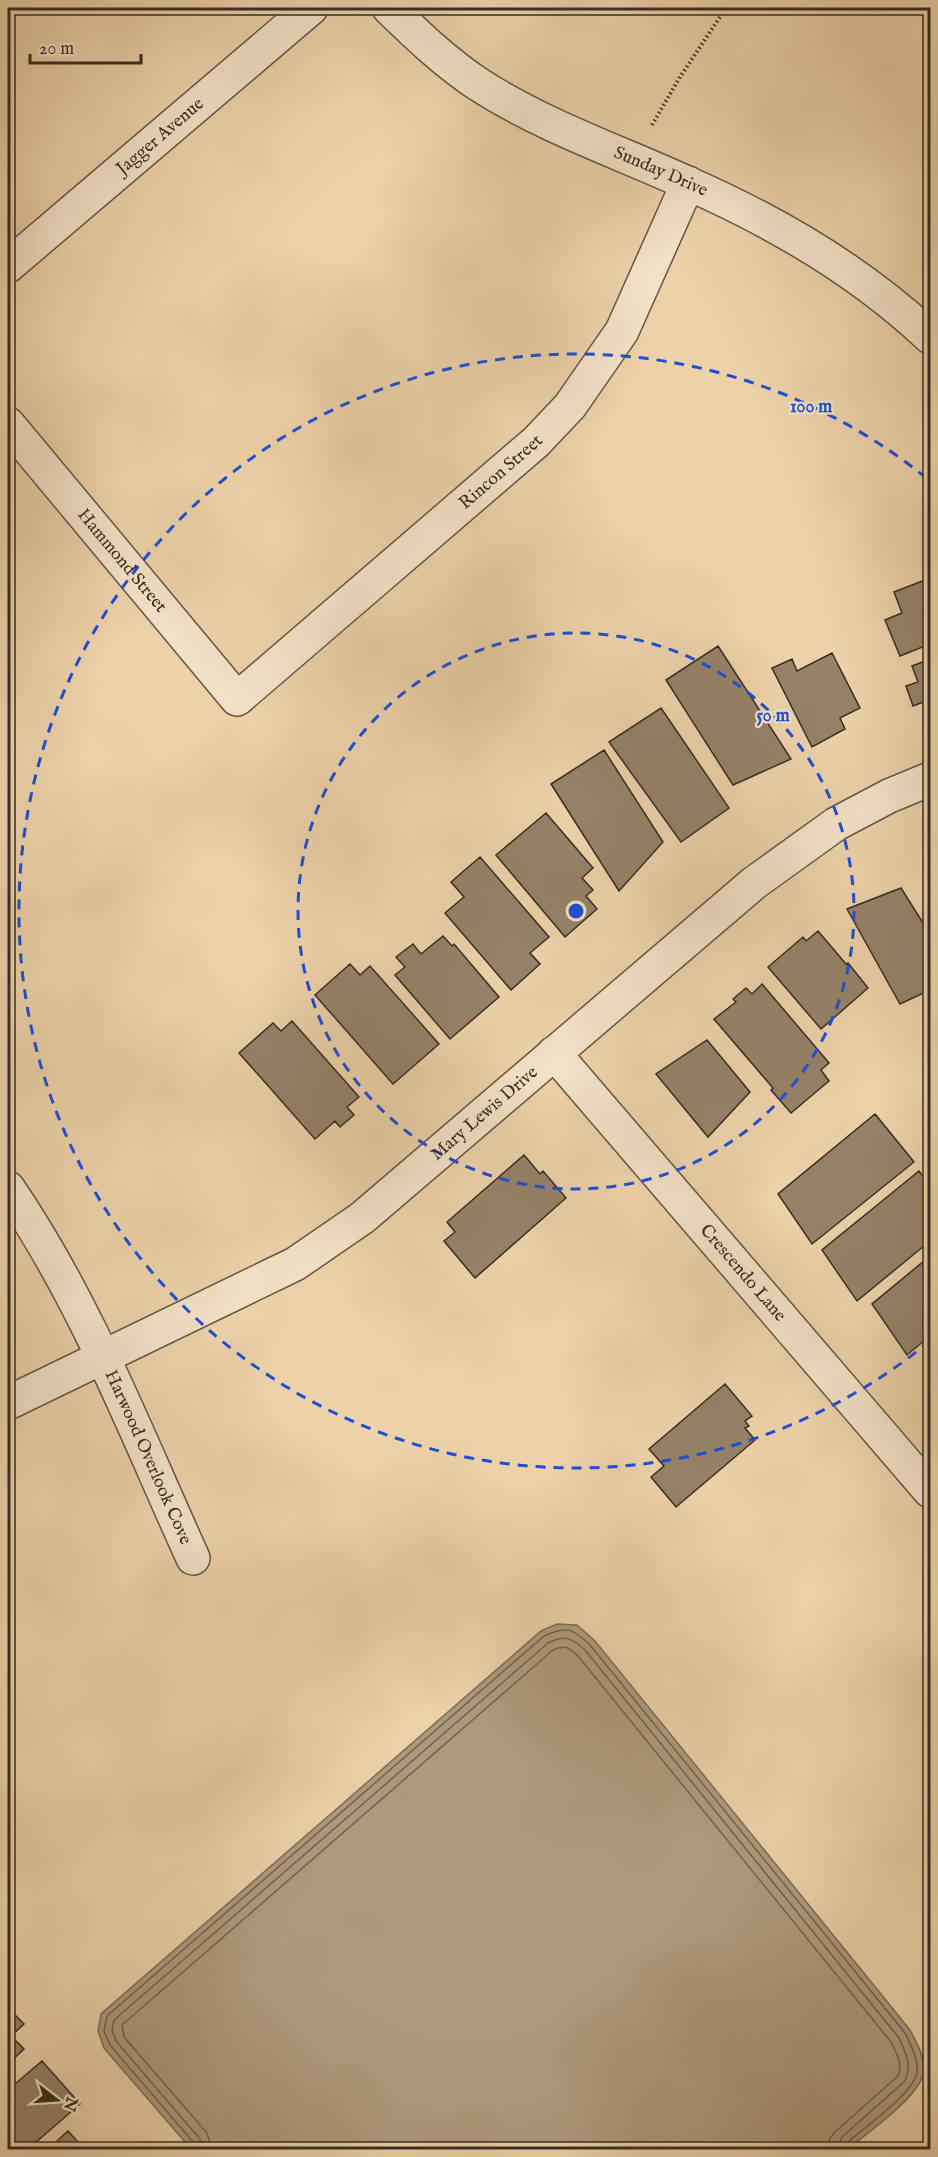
<svg xmlns="http://www.w3.org/2000/svg" width="938" height="2157" font-family="'IM FELL English',serif">
	<style>
		.water { fill: #ae997b; stroke: #7e6d57; stroke-width: 1.5 }
		.lines { fill: none; stroke-linecap: round; stroke-linejoin: round }
		.shore { stroke: #72624e; stroke-width: 1.5 }
		.building { fill: #958268; stroke: #372c22; stroke-width: 1.5 }
		.minor-casing { stroke: #645544; stroke-width: 36 }
		.path { stroke: #372c22; stroke-width: 4; stroke-dasharray: 1.5 3; stroke-linecap: butt }
		.minor { stroke: #f3e1c7; stroke-width: 33 }
		.ring { fill: none; stroke: #1d4ed8; stroke-width: 3; stroke-dasharray: 10 8 }
		.labels { text-anchor: middle; dominant-baseline: central; stroke-width: 4.5; stroke-linejoin: round; paint-order: stroke }
		.street-label { font-size: 18px; fill: #372c22; stroke: #f3e1c7 }
		.centre { fill: #1d4ed8; stroke: #f3e1c7; stroke-width: 3 }
		.ring-label { font-size: 18px; text-anchor: middle; font-weight: bold; fill: #1d4ed8; stroke: #f3e1c7; stroke-width: 4.5; stroke-linejoin: round; paint-order: stroke }
	</style>
	<rect width="100%" height="100%" fill="#ecd1a9"/>
	<filter id="stains"><feTurbulence type="fractalNoise" baseFrequency=".00333" numOctaves="4"/><feColorMatrix values="0 0 0 0 .2 0 0 0 0 .09 0 0 0 0 .02 0 0 0 .5 -.17"/></filter>
	<radialGradient id="worn" r=".72"><stop offset=".6" stop-color="#630" stop-opacity="0"/><stop offset="1" stop-color="#630" stop-opacity=".3"/></radialGradient>
	<path class="water" d="M557 1624 577 1625 595 1641 910 2030C917 2043 926 2059 923 2074 918 2098 868 2132 848 2149H191L104 2048 98 2031 101 2014 541 1631Z"/>
	<g class="lines">
		<path class="shore" d="M195 2150 194 2143 110 2045 104 2031 107 2016 544 1636C567 1625 573 1629 590 1645L905 2033C911 2045 919 2060 917 2073 912 2095 864 2127 847 2143L845 2150
			M203 2150 200 2139 116 2041 112 2030 114 2020 548 1643C565 1634 572 1638 585 1650L899 2038C906 2053 912 2065 905 2081L842 2137 837 2150
			M212 2150 207 2133 124 2037 122 2025 553 1650C565 1644 569 1648 578 1656L891 2042C897 2054 903 2064 898 2076L836 2131 830 2138 828 2150"/>
	</g>
	<path class="building" d="M930 578V644L900 656 885 620 902 613 894 592Z
		M718 646 791 759 733 785 666 680Z
		M832 653 860 708 840 718 845 729 812 747 772 668 792 659 797 671Z
		M930 659V714L926 701 913 706 906 686 918 682 912 666Z
		M661 708 729 808 681 842 609 742Z
		M604 750 663 842 619 891 551 784Z
		M546 813 593 868 582 878 593 890 586 896 597 909 565 937 496 855Z
		M480 857 549 937 530 953 540 964 511 990 445 913 464 897 451 882Z
		M901 888 930 934V990L900 1004 847 909Z
		M818 931 846 964 848 963 868 988 821 1029 768 967 803 937 806 941Z
		M443 936 452 946 454 944 499 997 450 1039 395 975 405 967 396 957 413 944 421 954Z
		M350 964 360 975 370 966 439 1044 393 1084 315 995Z
		M762 984 829 1063 821 1070 829 1081 791 1113 771 1090 773 1088 714 1019 736 1002 733 999 746 988 752 994Z
		M292 1021 359 1097 347 1107 354 1115 340 1127 335 1121 315 1139 239 1053 273 1023 281 1031Z
		M707 1040 750 1092 708 1137 656 1074Z
		M875 1114 914 1162 812 1244 778 1194Z
		M524 1155 540 1174 543 1171 566 1198 475 1278 444 1241 455 1232 447 1222Z
		M919 1171 930 1185V1241L857 1301 822 1250Z
		M930 1256V1336L907 1355 872 1304Z
		M725 1384 752 1416 745 1421 749 1426 745 1428 755 1440 676 1507 651 1477 664 1466 649 1449Z
		M8 2008 24 2024 11 2036 24 2049 8 2064Z
		M42 2061 80 2104 27 2150H8V2090Z
		M68 2131 85 2150H47Z"/>
	<g class="lines">
		<defs>
			<g id="minor">
				<path id="s1" d="M389 8C417 35 445 62 478 84 543 126 617 151 687 183 776 222 859 270 930 337"/>
				<path id="s2" d="M8 266 311 8"/>
				<path id="s3" d="M8 424 237 699 536 442 570 406 622 331 688 183"/>
				<path id="s4" d="M554 1053 930 1491"/>
				<path id="s5" d="M8 1188C86 1302 136 1433 193 1558"/>
				<path id="s6" d="M8 1403 295 1264 362 1218 754 883 836 824 889 796 930 779"/>
			</g>
		</defs>
		<use href="#minor" class="minor-casing"/>
		<path class="path" d="M652 125 680 77 726 8"/>
		<use href="#minor" class="minor"/>
	</g>
	<g class="ring">
		<circle cx="576" cy="911" r="278"/>
		<path d="M930 1341A557 557 0 1 1 930 481"/>
	</g>
	<g class="labels">
		<g class="street-label">
			<text stroke="none"><textPath href="#s2" startOffset="200">Jagger Avenue</textPath></text>
			<text stroke="none"><textPath href="#s1" startOffset="320">Sunday Drive</textPath></text>
			<text stroke="none"><textPath href="#s3" startOffset="706">Rincon Street</textPath></text>
			<text stroke="none"><textPath href="#s3" startOffset="178">Hammond Street</textPath></text>
			<text stroke="none"><textPath href="#s6" startOffset="561">Mary Lewis Drive</textPath></text>
			<text stroke="none"><textPath href="#s4" startOffset="290">Crescendo Lane</textPath></text>
			<text stroke="none"><textPath href="#s5" startOffset="304">Harwood Overlook Cove</textPath></text>
		</g>
	</g>
	<circle cx="576" cy="911" r="9" class="centre"/>
	<g class="ring-label">
		<text x="811" y="412">100 m</text>
		<text x="773" y="721">50 m</text>
	</g>
	<rect width="938" height="2157" fill="none" stroke="#ecd1a9" stroke-width="30"/>
	<rect x="9" y="9" width="920" height="2139" fill="none" stroke="#372c22" stroke-width="3"/>
	<rect x="15" y="15" width="908" height="2127" fill="none" stroke="#372c22" stroke-width="1.5"/>
	<g transform="translate(57 2100) rotate(107)" stroke="#f3e1c7" stroke-width="4.5" paint-order="stroke">
	<path d="M0-4.5L10 22L0 15L-10 22Z" fill="#372c22"/>
	<text y="-9" font-size="16" font-weight="bold" text-anchor="middle" fill="#372c22">N</text>
	</g>
	<path d="M30 54v9h111v-9" fill="none" stroke="#372c22" stroke-width="3"/>
	<text x="39" y="54" font-size="18" fill="#372c22" stroke="#f3e1c7" stroke-width="4.5" paint-order="stroke">20 m</text>
	<rect width="100%" height="100%" filter="url(#stains)"/>
	<rect width="100%" height="100%" fill="url(#worn)"/>
</svg>
